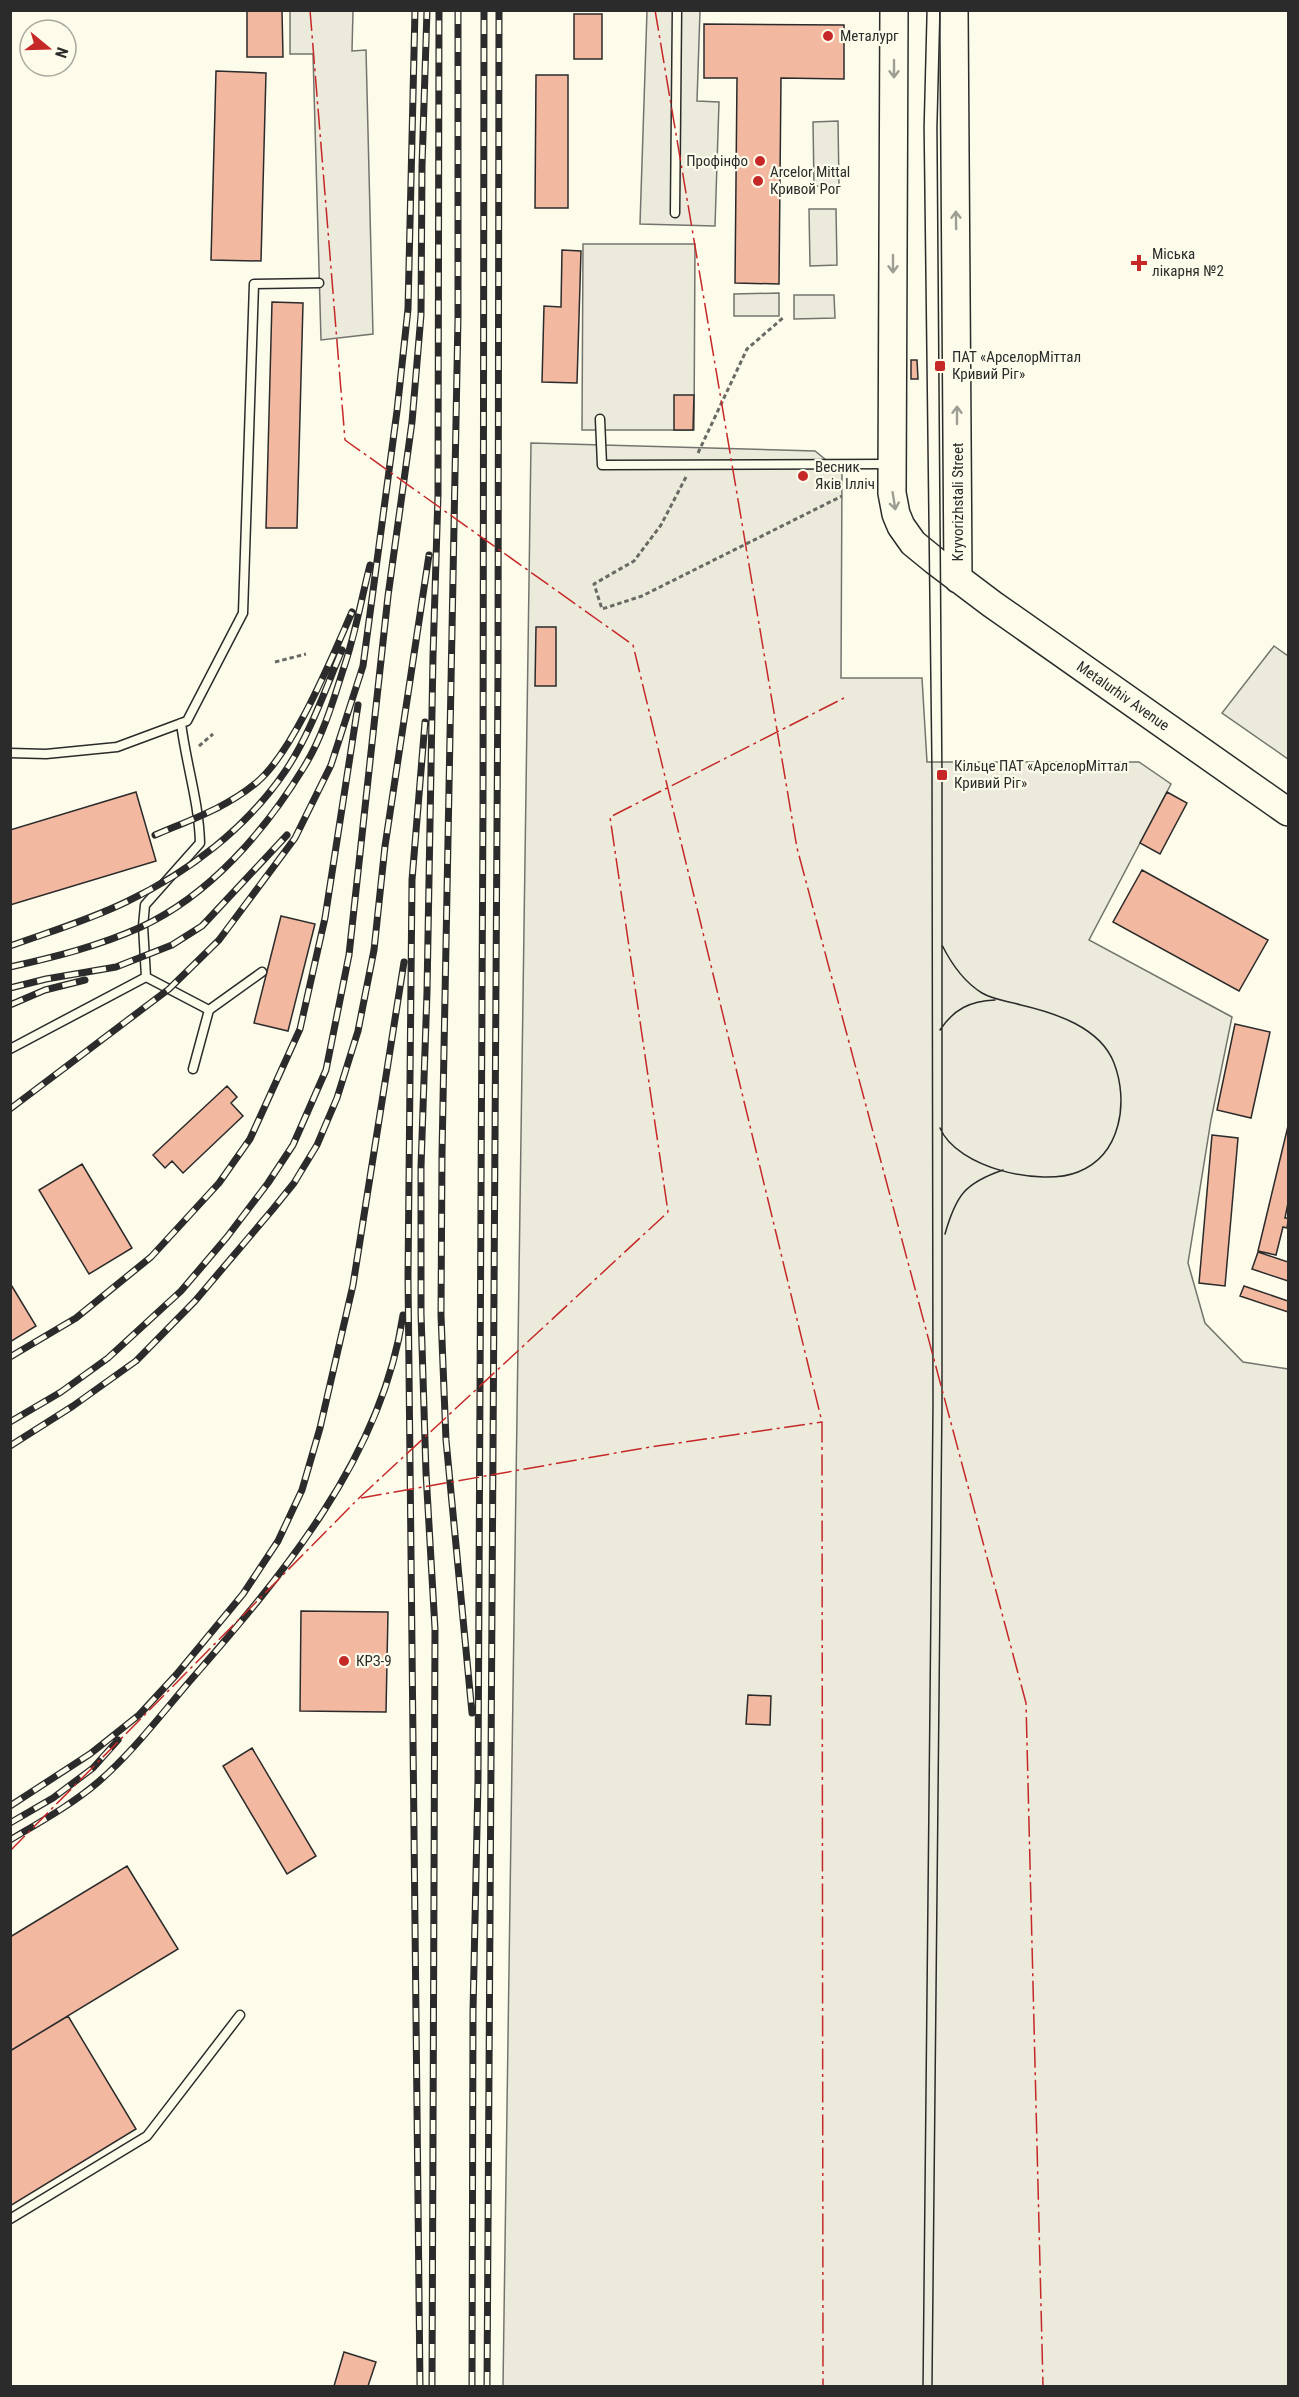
<svg xmlns="http://www.w3.org/2000/svg" width="1299" height="2397" font-family="'Roboto Condensed',sans-serif">
	<style>
		.green { fill: #ecebdb; stroke: #74746e; stroke-width: 1.5 }
		.parking { fill: #eceadb; stroke: #74746e; stroke-width: 1.5 }
		.building { fill: #f2b8a0; stroke: #2b2b2b; stroke-width: 1.5 }
		.lines { fill: none; stroke-linecap: round; stroke-linejoin: round }
		.lane-casing { stroke: #2b2b2b; stroke-width: 11 }
		.primary-casing { stroke: #2b2b2b; stroke-width: 30 }
		.path { stroke: #6a6964; stroke-width: 3; stroke-dasharray: 4.5 3; stroke-linecap: butt }
		.lane { stroke: #fdfbea; stroke-width: 8 }
		.primary { stroke: #fdfbea; stroke-width: 27 }
		.tram { stroke: #2b2b2b; stroke-width: 1.5 }
		.rail-casing { stroke: #2b2b2b; stroke-width: 7 }
		.rail { stroke: #fdfbea; stroke-width: 4.5; stroke-dasharray: 14; stroke-linecap: butt }
		.power { stroke: #c62828; stroke-width: 1.5; stroke-dasharray: 21 4.5 3 4.5; stroke-linecap: butt }
		.oneway { stroke: #9e9d94 }
		.poi-dot { fill: #c62828; stroke: #fdfbea; stroke-width: 2 }
		.labels { text-anchor: middle; dominant-baseline: central; stroke-width: 4.5; stroke-linejoin: round; paint-order: stroke }
		.poi-label { font-size: 15px; fill: #2b2b2b; stroke: #fdfbea; text-anchor: start }
		.street-label { font-size: 15px; fill: #2b2b2b; stroke: #fdfbea }
	</style>
	<rect width="100%" height="100%" fill="#fdfbea"/>
	<path class="green" d="M838 121 839 186H814L813 122Z
		M809 209H836L837 265 810 266Z
		M779 293V316H734V294Z
		M794 295H834L835 318 794 319Z
		M531 443 815 451 842 473 841 678H922L927 762H1139L1171 784 1089 940 1232 1017 1211 1120 1188 1263 1205 1323 1243 1362 1288 1369V2386H503Z
		M1274 646 1288 656V759L1222 713Z"/>
	<path class="parking" d="M290 11H353L352 51 366 50 373 334 321 340 313 54H290Z
		M647 11H700L697 101 719 102 715 226 640 224Z
		M583 244H695L694 430H582Z"/>
	<path class="building" d="M247 10H282L283 57H247Z
		M574 14H602V59H574Z
		M704 24 844 25V79L781 78 779 284 735 283 737 78H704Z
		M216 71 266 73 261 261 211 260Z
		M536 75H568V208H535Z
		M562 250 581 251 577 383 542 382 544 306 561 307Z
		M272 302 303 303 297 528H266Z
		M911 360H917L918 379H911Z
		M674 395H694L693 430H674Z
		M536 627H556V686H535Z
		M136 792 156 861 10 905V830Z
		M1167 792 1187 803 1160 854 1140 843Z
		M1142 870 1268 940 1239 991 1113 922Z
		M281 916 315 924 288 1031 254 1023Z
		M1235 1024 1270 1032 1251 1118 1217 1110Z
		M227 1086 237 1097 231 1103 243 1116 183 1173 172 1161 165 1168 153 1155Z
		M1288 1126V1203L1285 1218H1288V1221L1287 1228 1283 1227 1276 1255 1258 1251Z
		M1212 1135 1238 1138 1225 1286 1199 1283Z
		M82 1164 132 1248 89 1274 39 1190Z
		M1258 1252 1288 1262V1281L1252 1269Z
		M10 1283 36 1326 10 1342Z
		M1244 1286 1288 1301V1312L1240 1296Z
		M301 1611 388 1612 386 1712 300 1711Z
		M748 1695 771 1696 770 1725 746 1724Z
		M252 1748 316 1856 287 1874 223 1766Z
		M127 1866 178 1949 10 2051V1937Z
		M68 2016 136 2129 10 2206V2051Z
		M344 2352 376 2362 368 2386H334Z"/>
	<g class="lines">
		<defs>
			<path id="lane" d="M675 213 677 10
				M600 419 602 465 889 464
				M10 753 46 754 117 747 187 721 243 613 254 284 319 283
				M146 977 209 1010 262 972
				M10 1049 146 977 143 926 145 905 200 843C199 802 186 764 181 723
				M193 1069 209 1010
				M10 2219 147 2136 240 2015"/>
			<path id="primary" d="M894 10 892 493 896 514 901 526 913 543 935 561 992 604 1288 812
				M954 10 958 579"/>
		</defs>
		<use href="#lane" class="lane-casing"/>
		<use href="#primary" class="primary-casing"/>
		<path class="path" d="M698 453 747 349 784 317
			M686 477 661 525 634 561 594 584 602 609 642 596 842 496
			M275 662 306 654
			M199 746 213 734"/>
		<use href="#lane" class="lane"/>
		<use href="#primary" class="primary"/>
		<path class="tram" d="M940 1030C954 1009 970 1001 995 1000
			M940 1128C957 1168 1041 1187 1078 1172 1121 1155 1129 1102 1114 1063 1100 1027 1055 1013 1021 1005 1008 1001 994 1000 982 993 964 982 951 963 942 945
			M945 1234C956 1195 965 1183 1003 1170
			M923 2386 933 1404 932 775 924 127 927 10
			M932 2386 942 1404V775L937 127 940 10"/>
		<defs>
			<path id="rail" d="M458 10V317L442 1154 441 1315 446 1440 472 1713
				M155 835C190 820 226 808 256 783 293 753 332 657 352 612
				M10 946C49 932 89 920 126 902 189 872 247 828 286 770 310 734 325 690 342 650
				M10 967C55 957 99 946 141 927 210 895 265 831 304 767 322 738 333 702 343 670 355 636 361 600 370 565
				M10 988 46 979 116 967 172 945 202 926 287 835
				M10 1005 45 990 85 980
				M10 1109 169 989 219 940 295 838 331 765 363 666 397 411 408 309 415 10
				M10 1357 76 1318 151 1257 219 1183 250 1139 300 1029 325 918 358 705
				M10 1422 61 1392 108 1358 181 1291 227 1237 268 1183 293 1145 326 1070 349 955 388 596 412 422 421 315 422 166 427 10
				M10 1446 73 1406 136 1361 195 1301 273 1209 294 1183 317 1145 337 1098 358 1031 374 950 385 846 429 555
				M10 1806 90 1754 139 1715 176 1675 243 1594 278 1541 302 1490 320 1428 353 1285 404 962
				M10 1823 53 1798 93 1768 118 1740
				M10 1840C40 1822 71 1805 97 1783 131 1754 160 1716 189 1682 281 1577 382 1458 403 1315
				M420 2386 408 1277 412 880 425 722
				M432 2386 435 1629 426 1473 421 1313V1167L427 992 433 656 438 495 439 10
				M472 2386 473 2012 478 1781 483 804 484 10
				M487 2386 498 669 499 10"/>
		</defs>
		<use href="#rail" class="rail-casing"/>
		<use href="#rail" class="rail"/>
		<path class="power" d="M310 10 345 440 633 645 822 1422 823 2386
			M655 10 797 848 1026 1703 1043 2386
			M361 1498 644 1448 822 1422
			M10 1851 359 1498 668 1212 610 817 844 698"/>
	</g>
	<defs><path id="oneway-shaft" d="M-6 0H5M1.5-3L5.5 0L1.5 3" fill="none" stroke-width="1.6" stroke-linecap="round" stroke-linejoin="round" transform="scale(1.5)"/></defs>
	<g class="oneway">
		<use href="#oneway-shaft" transform="translate(894 69) rotate(90)"/>
		<use href="#oneway-shaft" transform="translate(956 220) rotate(-91)"/>
		<use href="#oneway-shaft" transform="translate(893 264) rotate(90)"/>
		<use href="#oneway-shaft" transform="translate(957 415) rotate(-90)"/>
		<use href="#oneway-shaft" transform="translate(894 501) rotate(81)"/>
	</g>
	<g class="poi-dot">
		<circle cx="828" cy="36" r="6"/>
		<circle cx="760" cy="161" r="6"/>
		<circle cx="758" cy="181" r="6"/>
		<path d="M1136 254h6v6h6v6h-6v6h-6v-6h-6v-6h6z"/>
		<rect x="934" y="360" width="12" height="12" rx="3"/>
		<circle cx="803" cy="476" r="6"/>
		<rect x="936" y="769" width="12" height="12" rx="3"/>
		<circle cx="344" cy="1661" r="6"/>
	</g>
	<g class="labels">
		<g class="poi-label">
			<text x="840" y="36">Металург</text>
			<text x="748" y="161" text-anchor="end">Профінфо</text>
			<text x="770" y="172">Arcelor Mittal<tspan x="770" dy="17">Кривой Рог</tspan></text>
			<text x="1152" y="254">Міська<tspan x="1152" dy="17">лікарня №2</tspan></text>
			<text x="952" y="357">ПАТ «АрселорМіттал<tspan x="952" dy="17">Кривий Ріг»</tspan></text>
			<text x="815" y="467">Весник<tspan x="815" dy="17">Яків Ілліч</tspan></text>
			<text x="954" y="766">Кільце ПАТ «АрселорМіттал<tspan x="954" dy="17">Кривий Ріг»</tspan></text>
			<text x="356" y="1661">КРЗ-9</text>
		</g>
		<g class="street-label">
			<text transform="translate(958 502) rotate(-90)">Kryvorizhstali Street</text>
			<text transform="translate(1123 696) rotate(35)">Metalurhiv Avenue</text>
		</g>
	</g>
	<rect width="1299" height="2397" fill="none" stroke="#2b2b2b" stroke-width="24"/>
	<g transform="translate(48 48) rotate(109)"><circle r="28" fill="#fdfbea" stroke="#a9a89e" stroke-width="1.5"/>
	<path d="M0-4.5L10 22L0 15L-10 22Z" fill="#c62828"/>
	<text y="-9" font-size="16" font-weight="bold" text-anchor="middle" fill="#2b2b2b">N</text>
	</g>
</svg>
